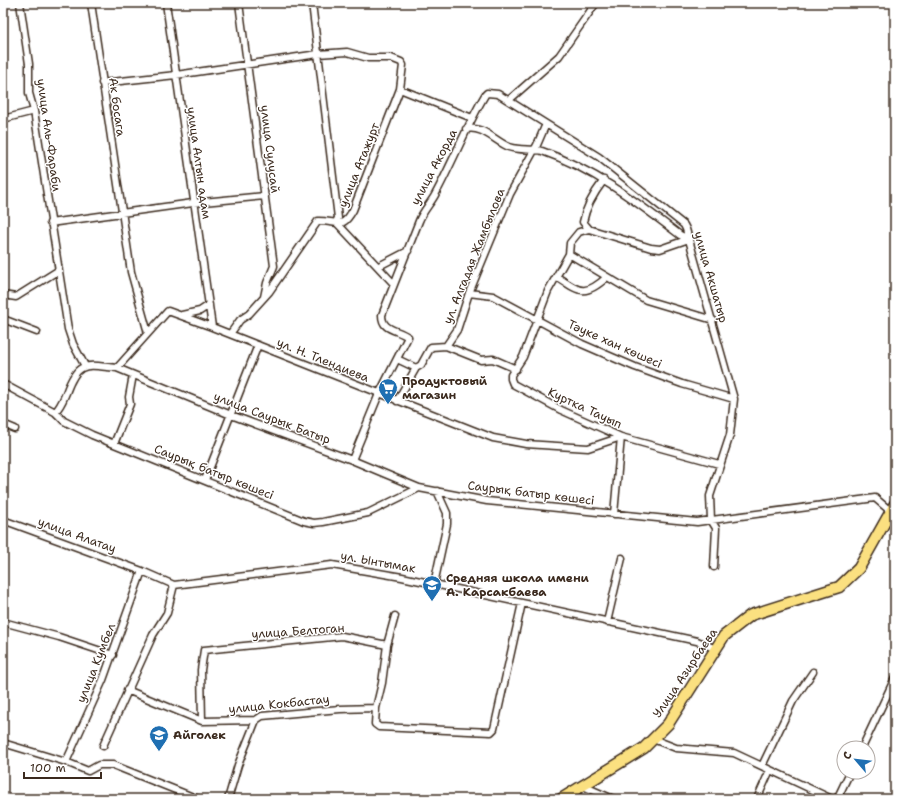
<svg xmlns="http://www.w3.org/2000/svg" width="898" height="802" font-family="'Shantell Sans',sans-serif">
	<style>
		.lines { fill: none; stroke-linecap: round; stroke-linejoin: round }
		.minor-casing { stroke: #3b2a1e; stroke-width: 9 }
		.primary-casing { stroke: #3b2a1e; stroke-width: 13 }
		.minor { stroke: #fff; stroke-width: 6 }
		.primary { stroke: #fbe080; stroke-width: 10 }
		.labels { text-anchor: middle; dominant-baseline: central; stroke-width: 3; stroke-linejoin: round; paint-order: stroke }
		.street-label { font-size: 12px; fill: #3b2a1e; stroke: #fff }
		.poi-label { font-size: 12px; font-weight: bold; fill: #3b2a1e; stroke: #fff; text-anchor: start }
	</style>
	<rect width="100%" height="100%" fill="#fff"/>
	<filter id="ink" filterUnits="userSpaceOnUse"><feTurbulence type="fractalNoise" baseFrequency=".025" numOctaves="2"/><feDisplacementMap in="SourceGraphic" scale="8" xChannelSelector="R" yChannelSelector="G"/><feConvolveMatrix kernelMatrix="1 2 1 2 8 2 1 2 1" color-interpolation-filters="sRGB"/></filter>
	<g filter="url(#ink)">
		<g class="lines">
			<defs>
				<path id="minor" d="M20 3 29 64V93L34 111 68 329 73 344 85 366
					M91 3 131 272 148 333
					M166 3 212 327
					M239 3 274 266 267 283 264 297
					M312 3 338 218 336 222 394 284
					M102 83 176 75 318 54 347 52 368 58H391L401 62 403 65 400 89 353 210C342 230 339 221 318 221L269 292 249 314 240 320 230 334
					M400 89 472 118
					M509 100 559 56 596 3
					M3 119 34 111
					M466 129C482 125 495 141 509 147 520 151 532 148 542 151 594 169 637 202 680 235L689 239
					M50 223 193 203 265 196
					M589 229 583 222C586 206 594 193 604 180
					M689 239 660 249 651 248 589 229 579 232 570 243 569 254 548 291 523 357 511 375V379L513 384 561 410 621 437 719 464
					M569 254 646 300 713 320
					M379 266 408 251
					M557 277C580 292 585 297 607 277
					M469 293 493 296 582 344 635 367 682 384 734 399
					M3 295 16 297 59 270
					M182 315 200 311 209 305
					M3 319 37 332
					M446 346 481 360 493 359 516 369
					M397 359 416 368
					M117 368 231 415 352 460 419 488
					M3 384 55 412 64 421 92 435 304 521 314 523 323 522 368 513 419 488 487 501 697 522 875 498 895 515
					M397 401 416 368 421 365 431 347 446 346 457 330 469 293 510 194 537 145 546 124
					M55 412C61 406 63 400 66 393 78 360 85 365 117 368L168 311 212 327 493 438 526 444 588 448 621 437 614 514
					M3 424 15 429
					M114 444 130 404 129 397 133 375
					M352 460 379 394 408 337C397 329 382 331 382 315L419 221C423 211 430 204 435 195 453 162 466 127 485 95L487 93 498 94 599 157 684 225 686 229 734 399 730 435 710 496 711 520 716 528 714 567
					M205 480 258 345
					M3 520 142 571 174 585
					M434 584 447 524V513L437 491
					M174 585 332 565 402 577 697 641 716 649
					M3 622 59 637 113 655
					M607 622 622 558
					M127 690 202 721 256 720 262 716 340 709 376 708 382 683 387 645
					M376 708 375 724 379 727 491 732 494 729 522 603
					M202 721 201 670 204 650 342 636 387 645 395 616
					M653 739 676 748 734 753 832 799
					M3 743 66 762 88 771 99 765H113L198 799
					M103 746 153 635 167 613 174 585
					M862 748 895 678
					M66 762 103 680 142 571
					M762 766 793 701 813 672
					M583 786 613 799
					M228 799 238 765 256 720
					M757 799 770 770
					M837 799 850 772"/>
				<path id="primary" d="M561 799 644 748 668 724 724 636 751 615 839 587 859 568 895 504"/>
			</defs>
			<use href="#minor" class="minor-casing"/>
			<use href="#primary" class="primary-casing"/>
			<use href="#minor" class="minor"/>
			<use href="#primary" class="primary"/>
		</g>
	</g>
	<defs>
		<symbol id="supermarket-pin" viewBox="-11 -11 22 30"><path d="M0 17L-7.5 6A9.5 9.5 0 1 1 7.5 6Z" fill="#1f6fb2" stroke="#fff"/><path d="M-6-5.5h2.5l.6 2H6L4.5 2H-2.5L-4.4-4H-6ZM-1.5 3.2a1.3 1.3 0 1 0 .1 0ZM3 3.2a1.3 1.3 0 1 0 .1 0Z" fill="#fff"/></symbol>
		<symbol id="school-pin" viewBox="-11 -11 22 30"><path d="M0 17L-7.5 6A9.5 9.5 0 1 1 7.5 6Z" fill="#1f6fb2" stroke="#fff"/><path d="M0-5L7-2L0 1L-7-2ZM-4 1L0 2.5L4 1V4Q0 6-4 4Z" fill="#fff"/></symbol>
	</defs>
	<g fill-rule="evenodd">
		<use href="#supermarket-pin" x="377" y="377" width="22" height="30"/>
		<use href="#school-pin" x="421" y="574" width="22" height="30"/>
		<use href="#school-pin" x="148" y="724" width="22" height="30"/>
	</g>
	<g class="labels">
		<g class="street-label">
			<text transform="translate(117 107) rotate(82)">Ак босага</text>
			<text transform="translate(49 135) rotate(82)">улица Аль-Фараби</text>
			<text transform="translate(270 149) rotate(83)">улица Сулусай</text>
			<text transform="translate(199 163) rotate(82)">улица Алтын адам</text>
			<text transform="translate(359 165) rotate(-68)">улица Атажурт</text>
			<text transform="translate(434 167) rotate(-62)">улица Акорда</text>
			<text transform="translate(474 256) rotate(-68)">ул. Алгадая Жамбылова</text>
			<text transform="translate(711 277) rotate(74)">улица Акшатыр</text>
			<text transform="translate(615 344) rotate(24)">Тәуке хан көшесі</text>
			<text transform="translate(323 360) rotate(22)">ул. Н. Тлендиева</text>
			<text transform="translate(585 408) rotate(25)">Куртка Тауып</text>
			<text transform="translate(272 418) rotate(21)">улица Саурык Батыр</text>
			<text transform="translate(214 472) rotate(22)">Саурық батыр көшесі</text>
			<text transform="translate(531 493) rotate(7)">Саурық батыр көшесі</text>
			<text transform="translate(77 535) rotate(20)">улица Алатау</text>
			<text transform="translate(378 562) rotate(10)">ул. Ынтымак</text>
			<text transform="translate(298 631) rotate(-4)">улица Белтоган</text>
			<text transform="translate(96 663) rotate(-68)">улица Кумбел</text>
			<text transform="translate(685 673) rotate(-56)">Улица Азирбаева</text>
			<text transform="translate(279 704) rotate(-6)">улица Кокбастау</text>
		</g>
		<g class="poi-label">
			<text x="402" y="381">Продуктовый<tspan x="402" dy="14">магазин</tspan></text>
			<text x="446" y="578">Средняя школа имени<tspan x="446" dy="14">А. Карсакбаева</tspan></text>
			<text x="173" y="735">Айголек</text>
		</g>
	</g>
	<rect width="898" height="802" fill="none" stroke="#fff" stroke-width="16"/>
	<rect x="8" y="8" width="882" height="786" fill="none" stroke="#3b2a1e" stroke-width="1.5" filter="url(#ink)"/>
	<g transform="translate(856 760) rotate(298)"><circle r="19" fill="#ffffff" stroke="#b1aaa5"/>
	<path d="M0-3L7 15L0 10L-7 15Z" fill="#1f6fb2"/>
	<text y="-6" font-size="11" font-weight="bold" text-anchor="middle" fill="#3b2a1e">С</text>
	</g>
	<path d="M24 772v6h77v-6" fill="none" stroke="#3b2a1e" stroke-width="2"/>
	<text x="30" y="772" font-size="12" fill="#3b2a1e" stroke="#ffffff" stroke-width="3" paint-order="stroke">100 m</text>
</svg>
